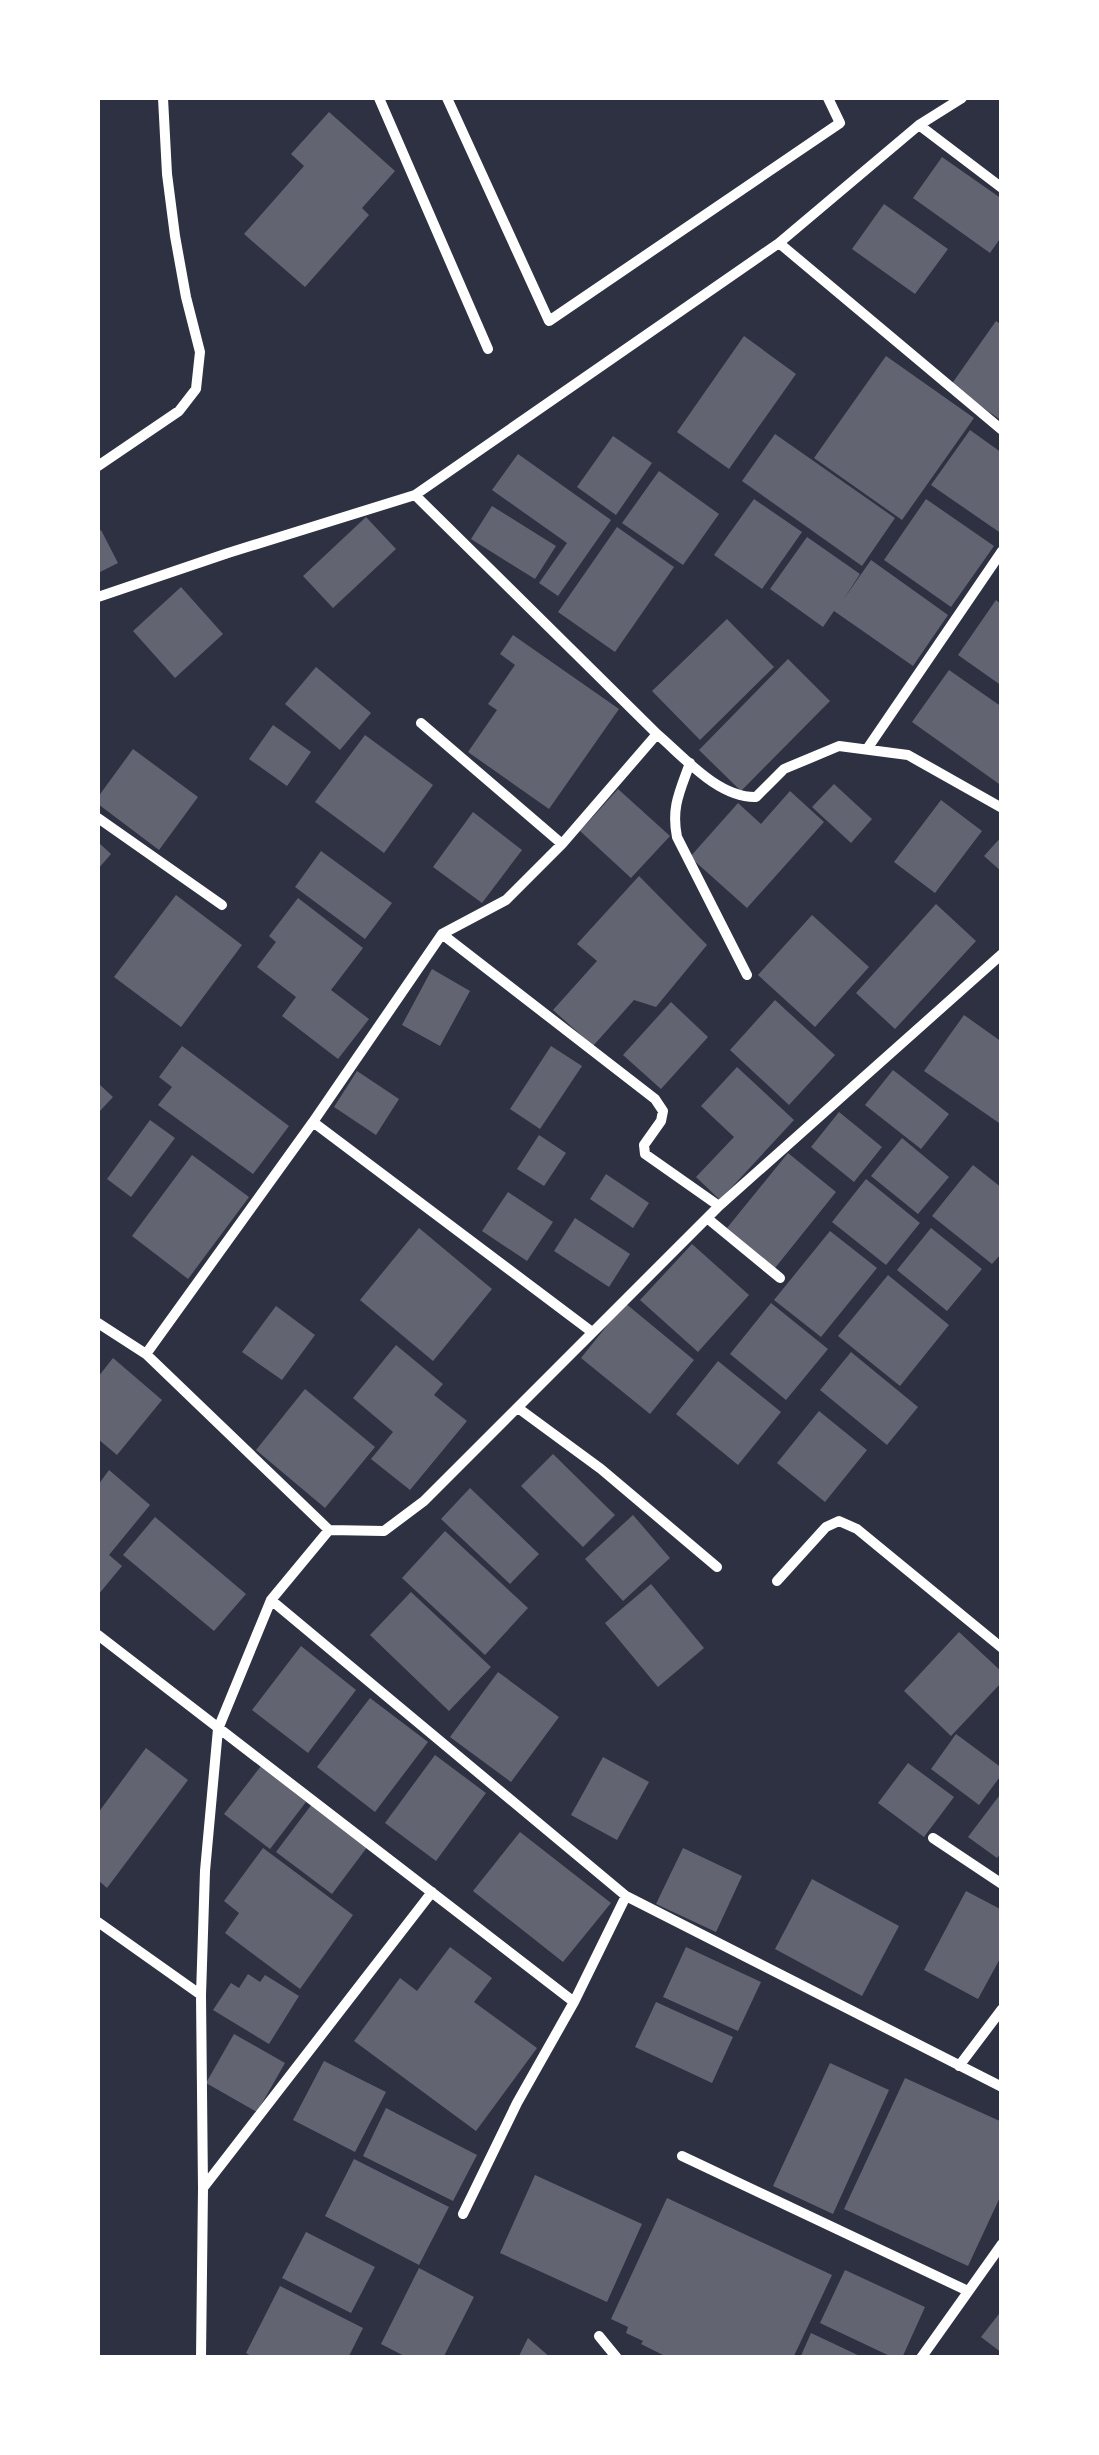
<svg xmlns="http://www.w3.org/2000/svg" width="1099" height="2455" font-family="Quicksand,sans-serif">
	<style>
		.building { fill: #626471 }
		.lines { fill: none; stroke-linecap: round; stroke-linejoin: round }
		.minor { stroke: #fff; stroke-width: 10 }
	</style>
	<rect width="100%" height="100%" fill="#2d3142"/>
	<path class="building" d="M329 112 395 171 362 208 369 215 305 287 244 234 304 166 291 154Z
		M942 157 1002 199V236L990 253 913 198Z
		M884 204 948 249 915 294 852 249Z
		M996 321 1002 325V421L951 385Z
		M744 336 796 374 729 469 677 432Z
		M886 356 974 418 902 520 814 458Z
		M970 430 1002 453V534L931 485Z
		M775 434 895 518 862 566 742 481Z
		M613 436 652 463 616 515 577 487Z
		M518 454 611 520 558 596 539 583 567 543 492 490Z
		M659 471 719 514 683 565 622 523Z
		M754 499 802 532 762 589 714 555Z
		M926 499 994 546 951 607 884 560Z
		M492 506 556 546 535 579 471 539Z
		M366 517 396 549 333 608 303 576Z
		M617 527 674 567 615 652 558 612Z
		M101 530 118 563 98 573V532Z
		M807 537 860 574 843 600 871 560 948 615 913 666 834 611 823 627 770 589Z
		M181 587 223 634 175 678 133 631Z
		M996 600 1002 605V686L958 655Z
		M727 619 774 667 700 740 652 691Z
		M513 635 619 709 549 809 468 752 497 710 488 704 515 665 500 654Z
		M788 659 830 701 741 791 699 750Z
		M316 667 371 713 340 750 285 704Z
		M949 670 1002 707V786L912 722Z
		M273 725 311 752 287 786 249 759Z
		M365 735 433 785 384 853 315 802Z
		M133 749 198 797 159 850 98 804V797Z
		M834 784 872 819 851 843 812 807Z
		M618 789 670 836 631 878 580 831Z
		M790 791 824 822 747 908 690 857 738 803 761 824Z
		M941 800 982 831 935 893 894 862Z
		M473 812 522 850 482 903 433 867Z
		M1002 836V872L984 856Z
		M98 842 111 854 98 869Z
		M321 851 392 903 365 939 295 887Z
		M639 876 707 945 656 1007 634 1000 593 1046 553 1010 597 961 577 944Z
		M176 895 242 945 181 1027 114 977Z
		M298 898 363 948 331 990 369 1019 338 1059 282 1016 296 997 257 967 276 942 269 936Z
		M936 904 976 941 895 1029 856 993Z
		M812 915 869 967 815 1027 758 975Z
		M432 969 470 991 440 1046 402 1025Z
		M775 1000 835 1055 789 1105 730 1050Z
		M671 1002 708 1037 661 1089 623 1055Z
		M964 1015 1002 1042V1125L924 1071Z
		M182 1046 289 1126 253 1174 158 1105 172 1087 159 1077Z
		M551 1046 582 1066 540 1129 510 1109Z
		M737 1067 794 1120 720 1200 696 1177 734 1137 701 1106Z
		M893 1070 949 1114 921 1149 865 1105Z
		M357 1071 399 1099 376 1135 334 1107Z
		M98 1083 113 1097 98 1113Z
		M839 1112 882 1147 854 1182 811 1147Z
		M150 1120 175 1138 131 1197 107 1179Z
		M539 1135 566 1153 544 1186 517 1169Z
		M902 1138 949 1177 918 1214 871 1176Z
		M788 1153 836 1192 775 1268 727 1228Z
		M192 1155 249 1197 188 1279 132 1236Z
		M973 1165 1002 1188V1253L992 1264 932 1216Z
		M606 1174 649 1203 633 1228 590 1199Z
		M866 1179 920 1223 886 1265 832 1222Z
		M508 1192 553 1222 527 1261 482 1231Z
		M575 1218 630 1254 609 1287 554 1251Z
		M419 1228 492 1289 433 1361 360 1300Z
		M931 1228 982 1269 947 1311 897 1270Z
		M830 1231 877 1268 821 1337 774 1300Z
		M692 1244 749 1295 698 1352 640 1300Z
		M888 1275 949 1325 900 1386 838 1336Z
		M625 1303 694 1360 650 1414 581 1358Z
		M771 1303 828 1349 786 1400 730 1354Z
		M276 1306 315 1335 282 1380 242 1352Z
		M396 1345 443 1384 434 1395 467 1421 410 1490 371 1459 393 1432 353 1398Z
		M851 1352 918 1407 887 1445 820 1390Z
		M113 1358 162 1400 117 1455 98 1439V1377Z
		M718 1361 781 1412 738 1465 676 1414Z
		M305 1389 375 1447 325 1508 256 1450Z
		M819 1411 867 1450 825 1502 777 1463Z
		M553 1454 615 1515 583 1547 521 1486Z
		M109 1470 150 1505 109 1555 122 1566 98 1595V1485Z
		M470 1488 539 1554 510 1584 441 1519Z
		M633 1515 670 1558 623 1601 585 1559Z
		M155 1517 246 1594 214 1631 123 1555Z
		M445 1531 528 1608 485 1655 402 1578Z
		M651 1584 704 1648 658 1687 605 1623Z
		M411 1592 491 1667 449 1711 370 1635Z
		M959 1632 1002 1672V1682L951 1736 904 1691Z
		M301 1646 356 1690 308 1753 252 1710Z
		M498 1672 559 1717 511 1782 450 1737Z
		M370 1698 428 1742 375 1812 317 1767Z
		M956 1734 1002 1768V1774L979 1805 931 1769Z
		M146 1748 188 1780 107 1888 98 1880V1813Z
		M435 1755 486 1793 436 1861 385 1823Z
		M603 1757 649 1782 617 1840 571 1815Z
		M908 1763 954 1797 924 1837 878 1803Z
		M261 1766 306 1802 270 1849 224 1814Z
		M1002 1792V1852L997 1858 968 1837Z
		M312 1804 368 1846 332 1894 276 1852Z
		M520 1832 611 1903 563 1962 473 1891Z
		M263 1848 353 1915 300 1989 225 1933 239 1913 224 1901Z
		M683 1848 742 1876 716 1932 656 1904Z
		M812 1879 899 1926 862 1996 775 1949Z
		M966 1891 1002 1910V1955L978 1999 924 1970Z
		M450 1947 492 1978 474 2002 537 2048 476 2131 354 2041 400 1978 417 1991Z
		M686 1947 761 1982 738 2031 663 1997Z
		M248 1974 260 1982 265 1975 299 1996 269 2044 213 2010 231 1983 239 1988Z
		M656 2002 733 2037 712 2083 635 2047Z
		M234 2034 285 2063 257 2112 206 2083Z
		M324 2061 386 2092 355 2152 293 2120Z
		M830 2063 889 2090 833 2214 773 2186Z
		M905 2078 1002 2122V2193L968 2266 844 2209Z
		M386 2108 477 2155 453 2201 363 2156Z
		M354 2159 449 2207 419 2265 325 2216Z
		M535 2175 642 2224 607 2302 500 2253Z
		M667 2198 832 2275 793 2358H669L641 2344 643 2341 626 2333 628 2327 611 2319Z
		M306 2232 375 2267 351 2313 282 2278Z
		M419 2268 474 2297 443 2358H408L381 2344Z
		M845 2270 925 2307 902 2358H894L820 2323Z
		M280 2286 363 2328 348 2358H254L246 2353Z
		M1002 2310V2353L981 2337Z
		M811 2333 864 2358H800Z
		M528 2338 551 2358H518Z"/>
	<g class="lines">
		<path class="minor" d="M379 98 488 349
			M447 98 549 321 840 123 828 98
			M919 125 1002 188
			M779 243 1002 430
			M98 466 179 411 196 389 200 352 186 297 175 236 167 174 163 98
			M98 597 228 553 415 495 779 243 919 125 962 98
			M421 723 562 844
			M657 734C684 757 718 798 756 797L784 769 839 746 908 755 1002 808
			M867 749 1002 551
			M690 763C680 791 671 807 677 837L747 975
			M98 818 222 905
			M442 934 655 1099 663 1111 661 1121 644 1145 645 1154 719 1206
			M313 1122 592 1332
			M707 1218 780 1278
			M98 1323 146 1354 329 1530
			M146 1354 313 1122 442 934 506 900 562 844 657 734 415 495
			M518 1408 601 1469 717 1567
			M777 1581 826 1527 839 1521 857 1529 1002 1648
			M271 1600 626 1896 1002 2087
			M98 1635 574 2002
			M933 1838 1002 1884
			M98 1922 201 1995
			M959 2066 1002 2009
			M682 2156 968 2291
			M203 2188 432 1892
			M463 2214 517 2103 574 2002 626 1896
			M599 2336 617 2358
			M201 2358 203 2188 201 1995 205 1871 218 1729 271 1600 329 1530 384 1531 424 1501 719 1206 1002 954
			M921 2358 1002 2244"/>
	</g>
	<rect width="1099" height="2455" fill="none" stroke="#ffffff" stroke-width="200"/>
</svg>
